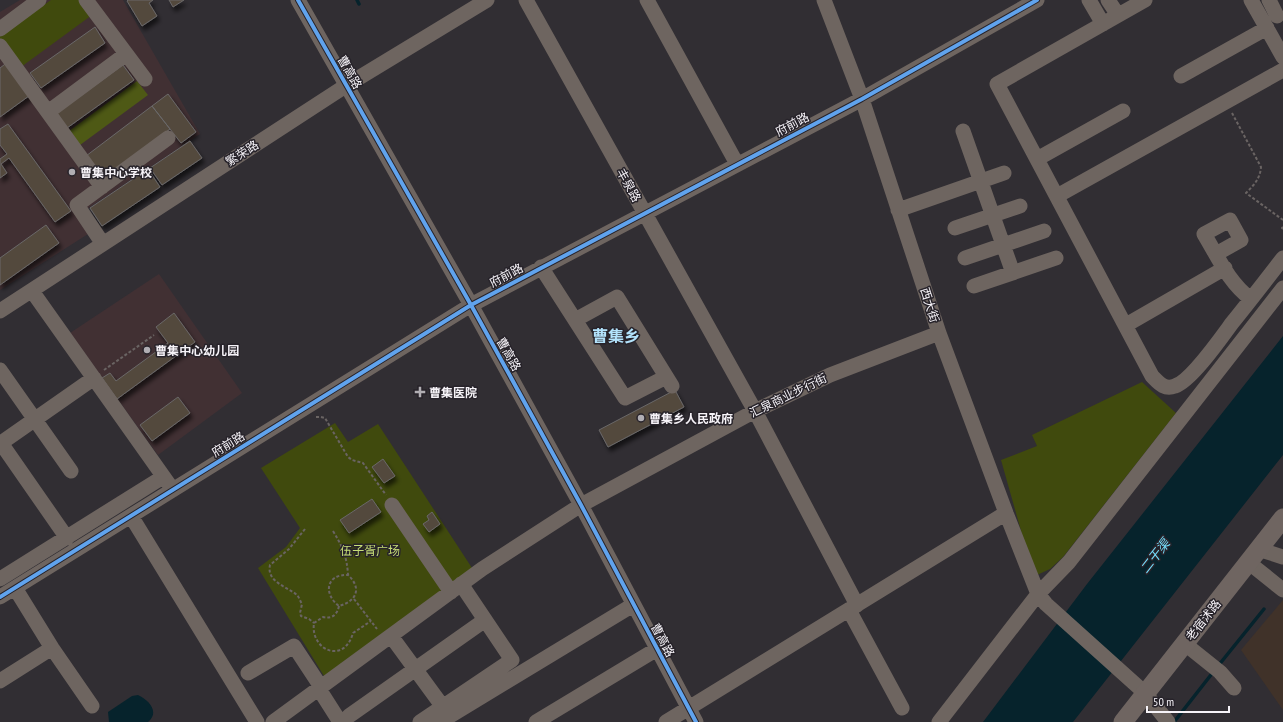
<svg xmlns="http://www.w3.org/2000/svg" width="1283" height="722" font-family="'PT Sans Narrow','Noto Sans SC',sans-serif">
	<style>
		.industrial { fill: #403229 }
		.education { fill: #413033 }
		.green { fill: #404a0d }
		.forest { fill: #4e5915 }
		.water { fill: #06232c }
		.lines { fill: none; stroke-linecap: round; stroke-linejoin: round }
		.stream { stroke: #06232c; stroke-width: 3.5 }
		.building { fill: #52483e; stroke: #6a6868; filter: url(#shadow) }
		.path { stroke: #6a6463; stroke-width: 2; stroke-dasharray: 3 2; stroke-linecap: butt }
		.minor { stroke: #6e6560; stroke-width: 15 }
		.major { stroke: #6f6561; stroke-width: 19 }
		.cycleway-casing { stroke: #27232a; stroke-width: 6 }
		.cycleway { stroke: #60a3ed; stroke-width: 4 }
		.poi-dot { fill: #b1aeb3; stroke: #27232a; stroke-width: 1.5 }
		.labels { text-anchor: middle; dominant-baseline: central; stroke-width: 3; stroke-linejoin: round; paint-order: stroke }
		.street-label { font-size: 12px; fill: #f6f3f8; stroke: #27232a }
		.poi-label { font-size: 12px; font-weight: bold; fill: #f6f3f8; stroke: #27232a; text-anchor: start }
		.park-label { font-size: 12px; fill: #c7de77; stroke: #27232a }
		.water-label { font-size: 13px; font-style: italic; fill: #74dcfa; stroke: #27232a }
		.district-label { font-size: 16px; font-weight: bold; fill: #b3e3fc; stroke: #27232a }
	</style>
	<defs>
		<filter id="shadow"><feDropShadow dx="2.5" dy="4.5" stdDeviation="2" flood-color="#0009"/></filter>
	</defs>
	<rect width="100%" height="100%" fill="#312e33"/>
	<path class="industrial" d="M1283 600V710L1241 650Z"/>
	<path class="education" d="M20 0H123L200 134 87 209 99 227 0 290V12Z
		M159 274 242 393 158 455 70 333Z"/>
	<path class="green" d="M51 0H81L92 15 21 67 0 39V36Z
		M1142 382 1176 413 1063 557 1050 569 1037 575 1033 573 1001 460 1037 446 1032 435Z
		M335 423 348 442 378 424 472 568 324 676 258 568 286 547 300 528 261 468Z"/>
	<path class="forest" d="M137 81 148 95 80 145 69 131Z"/>
	<path class="water" d="M1283 336V455L1073 722H983L1087 584Z
		M138 695C149 700 160 712 148 722H109L108 712 132 696Z"/>
	<g class="lines">
		<path class="stream" d="M357 0 359 4
			M1218 666 1264 609
			M1174 722 1214 671"/>
	</g>
	<path class="building" d="M128 0H153L149 3 157 16 142 26 127 1Z
		M169 0H184L173 7Z
		M95 27 105 43 41 88 30 73Z
		M9 61 33 93 0 117V68Z
		M123 65 134 80 67 128 57 113Z
		M168 94 196 132 181 143 152 106Z
		M152 106 170 129 103 179 86 156Z
		M8 124 71 211 55 222 9 158 1 164 7 173 0 178V159L7 154 0 145V129Z
		M190 141 202 158 162 185 150 168Z
		M148 169 160 187 102 226 90 208Z
		M46 225 59 243 0 285V258Z
		M174 313 195 342 117 399 102 378 110 373 116 381 168 343 156 327Z
		M675 390 684 407 608 447 599 430Z
		M178 397 190 413 152 441 140 425Z
		M383 459 395 476 384 483 372 467Z
		M372 499 381 512 349 533 340 520Z
		M432 512 440 524 429 532 423 524 429 520 427 516Z"/>
	<g class="lines">
		<path class="path" d="M1232 113 1261 167C1260 179 1254 185 1246 193L1283 220
			M1283 227 1282 228 1283 229
			M104 370 154 335
			M316 417H321L325 418 348 457 352 460 363 463 386 495
			M305 529 289 549 270 565C266 582 288 587 297 595 299 597 300 601 302 604L300 613 301 616 309 619 314 623
			M333 531C342 546 347 556 348 575 362 588 357 601 339 606 323 594 326 574 348 575
			M354 599 377 629
			M339 606C337 615 332 619 323 617L314 623C310 650 344 665 353 633L371 621"/>
		<path class="minor" d="M86 0 145 79
			M298 0 471 305 581 505 696 722
			M526 0 755 411 857 605
			M647 0 737 164
			M824 0 862 99 939 333 1006 513 1038 594 1046 604 1145 693 1168 722
			M1089 0 1103 24
			M1108 0 1118 15
			M1145 0 997 84 1152 376C1159 383 1164 390 1175 386 1191 381 1221 338 1232 323 1249 302 1266 280 1283 258
			M1251 0 1283 57
			M1269 0 1277 16
			M0 29 39 0
			M0 46 102 187
			M1181 76 1267 28
			M48 112 126 54
			M963 131 1013 273
			M1037 159 1123 111
			M1057 196 1283 70
			M898 210 1004 173
			M955 228 1020 206
			M103 244 77 205 168 138
			M1216 254 1241 240 1230 220 1204 234C1218 257 1229 283 1251 299
			M965 258 1044 231
			M541 267 625 398 666 377
			M974 286 1056 258
			M32 291 173 490
			M0 311 347 85 487 0
			M575 320 617 297 672 386
			M1126 325 1225 268
			M0 370 71 471
			M392 505 451 592
			M131 516 257 722
			M67 538 1 443 94 378
			M1258 549 1283 557
			M1248 562 1283 590
			M0 579 163 477
			M15 588 52 648 92 706
			M0 597 471 305 862 99 1037 0
			M849 610 902 708
			M391 636 443 707
			M1185 644 1220 672 1234 688
			M248 673 294 646 321 687
			M0 681 52 648
			M319 689 340 722
			M349 716 485 620
			M273 722 482 569 581 505 755 411 830 375 939 333
			M420 722 512 660 461 584
			M440 722 633 605
			M536 722 657 649
			M666 722 1006 513
			M939 722 1038 594 1069 562 1283 288"/>
		<path class="major" d="M1123 722 1283 518"/>
		<defs>
			<path id="cycleway" d="M298 0 471 305 581 505 696 722
				M0 597 471 305 862 99 1037 0"/>
		</defs>
		<use href="#cycleway" class="cycleway-casing"/>
		<use href="#cycleway" class="cycleway"/>
	</g>
	<g class="poi-dot">
		<circle cx="72" cy="172" r="4"/>
		<circle cx="147" cy="350" r="4"/>
		<path d="M418 386h4v4h4v4h-4v4h-4v-4h-4v-4h4z"/>
		<circle cx="641" cy="418" r="4"/>
	</g>
	<g class="labels">
		<g class="street-label">
			<text transform="translate(350 72) rotate(61)">曹高路</text>
			<text transform="translate(792 124) rotate(-28)">府前路</text>
			<text transform="translate(242 153) rotate(-33)">繁荣路</text>
			<text transform="translate(629 185) rotate(61)">丰泉路</text>
			<text transform="translate(506 275) rotate(-28)">府前路</text>
			<text transform="translate(930 305) rotate(72)">西大街</text>
			<text transform="translate(509 354) rotate(61)">曹高路</text>
			<text transform="translate(788 395) rotate(-26)">汇泉商业步行街</text>
			<text transform="translate(228 444) rotate(-32)">府前路</text>
			<text transform="translate(1203 620) rotate(-52)">老宿沭路</text>
			<text transform="translate(663 640) rotate(62)">曹高路</text>
		</g>
		<g class="poi-label">
			<text x="80" y="172">曹集中心学校</text>
			<text x="155" y="350">曹集中心幼儿园</text>
			<text x="429" y="392">曹集医院</text>
			<text x="649" y="418">曹集乡人民政府</text>
		</g>
		<g class="park-label">
			<text x="370" y="550">伍子胥广场</text>
		</g>
		<g class="water-label">
			<text transform="translate(1155 556) rotate(-52)">二干渠</text>
		</g>
		<g class="district-label">
			<text x="616" y="336">曹集乡</text>
		</g>
	</g>
	<path d="M1147 706v6h82v-6" fill="none" stroke="#f6f3f8" stroke-width="2"/>
	<text x="1153" y="706" font-size="12" fill="#f6f3f8" stroke="#27232a" stroke-width="3" paint-order="stroke">50 m</text>
</svg>
